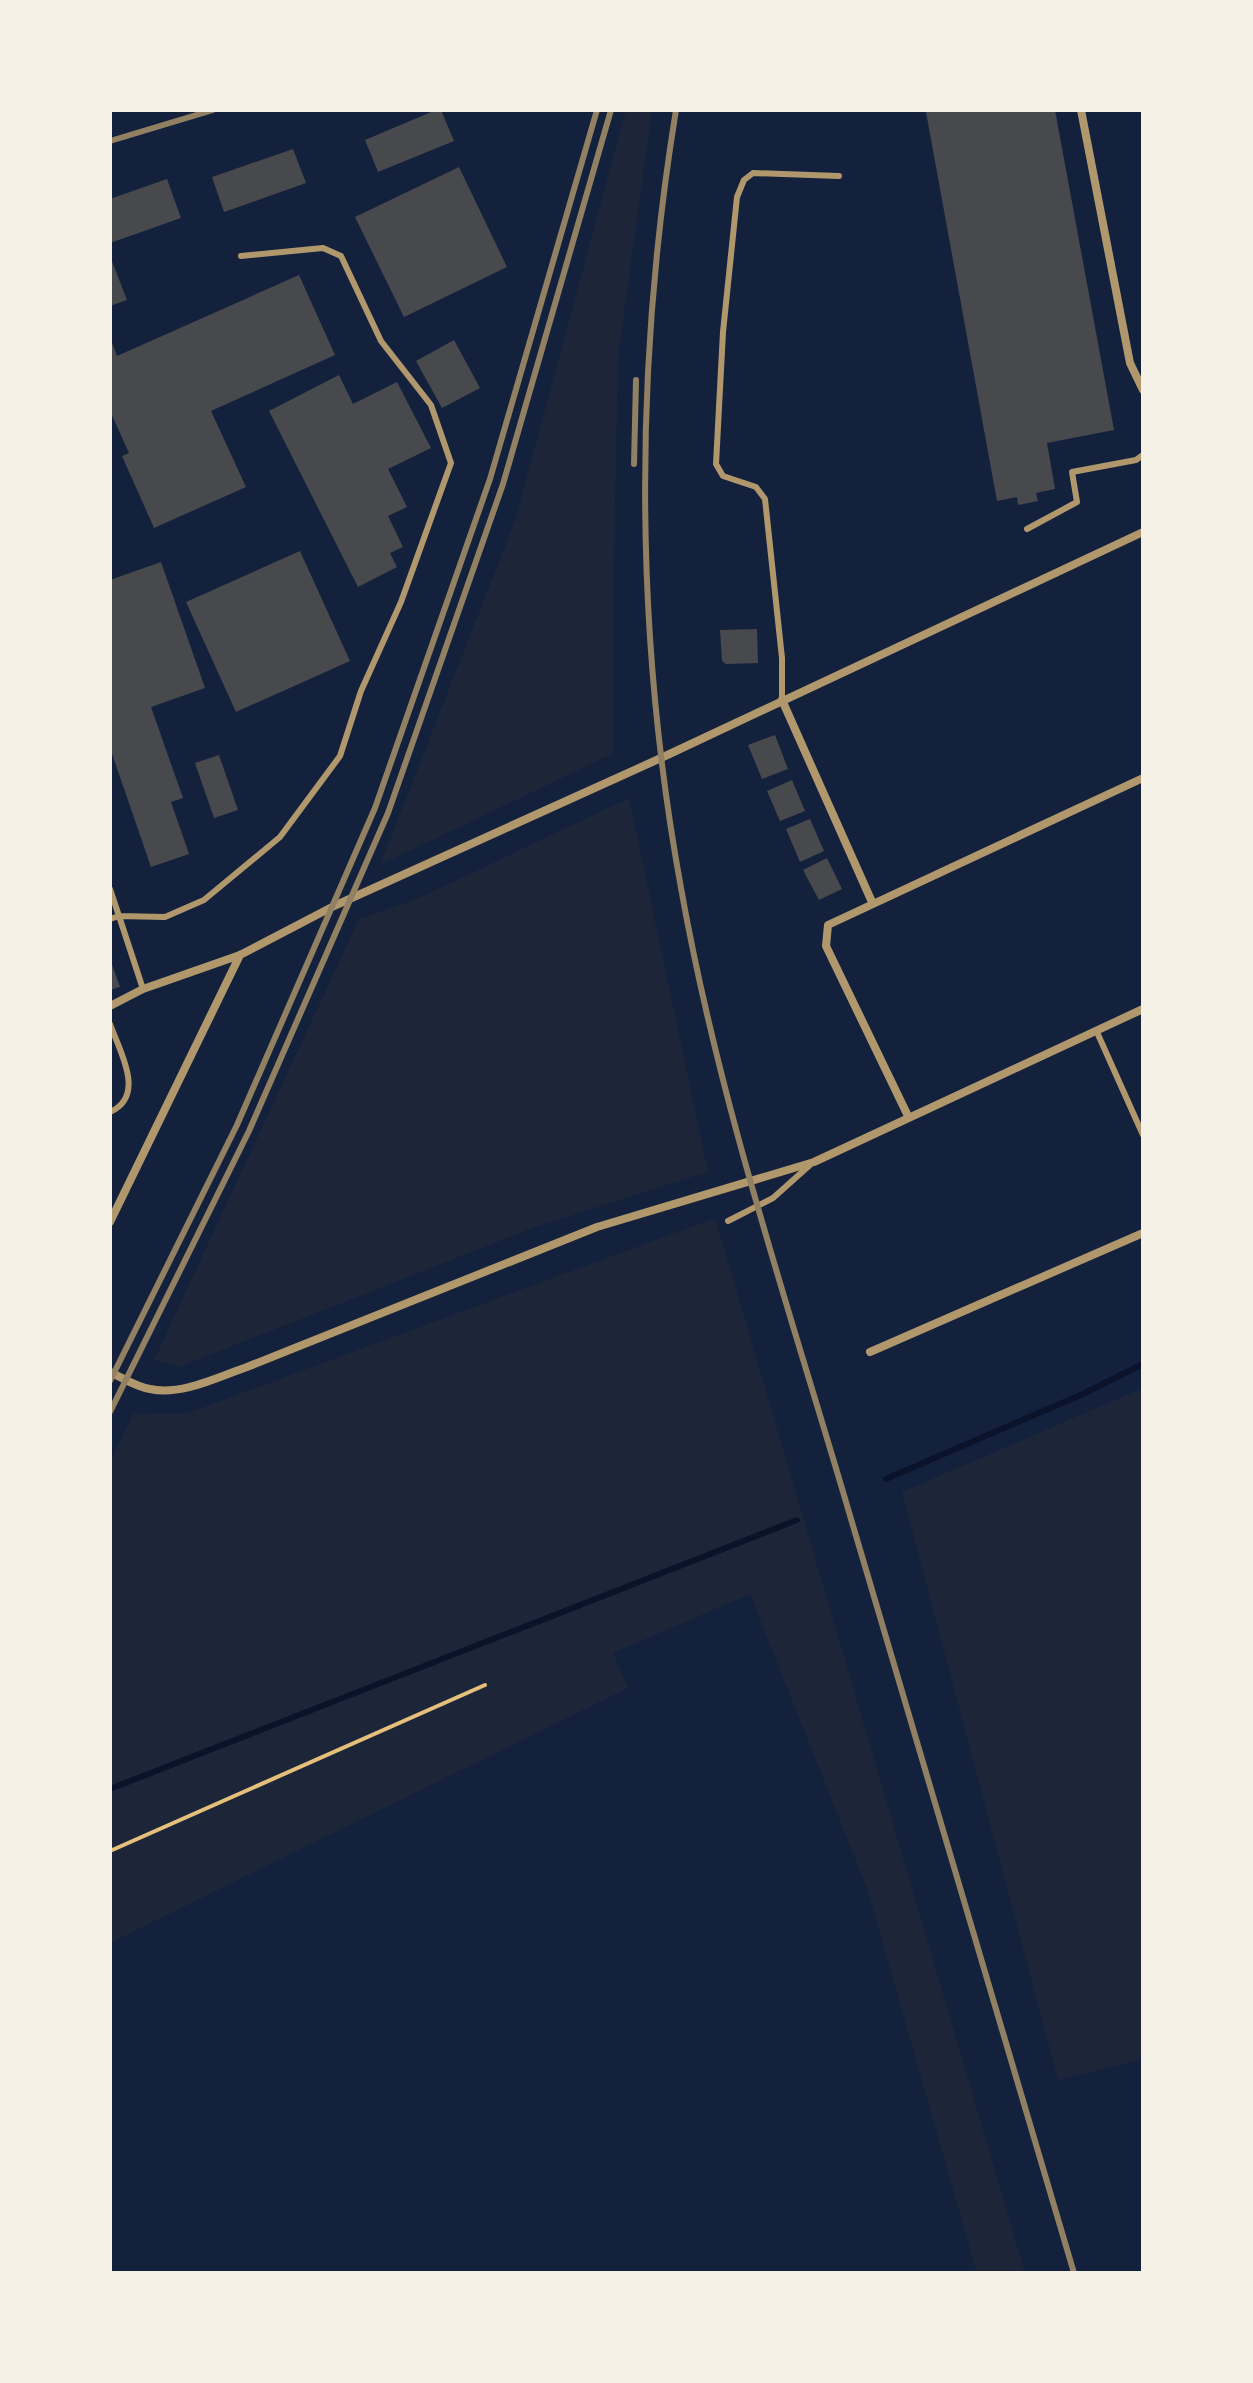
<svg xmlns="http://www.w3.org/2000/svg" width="1253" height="2383" font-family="'Archivo Narrow',sans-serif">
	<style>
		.green { fill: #1d2539 }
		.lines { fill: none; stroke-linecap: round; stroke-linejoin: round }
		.stream { stroke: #0b132b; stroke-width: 6 }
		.building { fill: #48494c }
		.path { stroke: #e5c07b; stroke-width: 4 }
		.service { stroke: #b1986c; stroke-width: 6 }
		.minor { stroke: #b1986c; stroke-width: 8 }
		.rail { stroke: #918062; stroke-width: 6 }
	</style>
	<rect width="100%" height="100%" fill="#14213d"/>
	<path class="green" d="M626 110H652L618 356 613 608 614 753 380 865 515 521Z
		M629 798 708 1172 538 1226 179 1367 154 1360 359 919 419 898Z
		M715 1218 1025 2273H977L868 1891 750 1594 613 1653 628 1688 110 1943V1462L133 1414 188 1413Z
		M1143 1388V2059L1058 2080 902 1492Z"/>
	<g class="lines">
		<path class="stream" d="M886 1479 1085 1393 1143 1364
			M110 1789 797 1520"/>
	</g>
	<path class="building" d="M436 110H441L454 141 378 172 365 140Z
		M937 110H1055L1114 430 1047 443 1055 489 1036 493 1038 501 1018 505 1017 497 997 501 926 112Z
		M293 149 306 183 224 212 212 177Z
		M459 167 507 267 404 317 355 217Z
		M167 179 181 218 110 243V199Z
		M110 256 127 300 110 306Z
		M299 275 335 355 211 411 246 487 154 528 122 456 129 453 110 411V337L117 356Z
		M454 340 480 388 442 408 416 361Z
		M339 375 353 404 397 382 431 448 388 469 407 507 388 516 403 547 390 553 397 567 358 587 269 411Z
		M300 551 350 661 236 712 186 602Z
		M161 562 205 688 151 707 183 798 171 802 189 854 151 867 110 748V580Z
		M757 629 758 663 726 664 722 661 720 630Z
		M775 735 788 769 762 779 748 745Z
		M219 755 238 810 214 818 195 763Z
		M792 780 805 811 780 821 767 791Z
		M810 819 824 851 800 862 786 829Z
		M827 858 842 889 819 900 803 870Z
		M110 959 120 987 110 990Z"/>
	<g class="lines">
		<path class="path" d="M110 1851 485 1685"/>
		<path class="service" d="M1027 529 1077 502 1072 472 1136 460 1143 455
			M782 700V658L765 499 756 487 723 476 716 464 723 332 737 197 744 180 753 173 839 176
			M110 889 119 916 165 917 204 900 280 837 340 756 361 691 401 602 451 463 431 405 381 341 341 256 323 248 241 256
			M110 919 119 916 143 989
			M110 1024C119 1050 147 1096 110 1112
			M1096 1030 1143 1135
			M728 1221 773 1198 810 1165"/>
		<path class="minor" d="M1081 110 1130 363 1143 390
			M782 700 872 902
			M110 1006 143 989 240 955 334 906 661 758 1143 532
			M908 1116 826 946 828 925 1143 778
			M110 1222 240 955
			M870 1352 1143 1233
			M110 1372C123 1378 136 1387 150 1389 181 1396 218 1377 247 1367L597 1227 814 1162 1143 1009"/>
		<path class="rail" d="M676 110C634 367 634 631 681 888 718 1097 786 1299 846 1502 922 1759 998 2016 1074 2273
			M110 141 213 110
			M634 464 636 380
			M110 1381 237 1125 375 808 490 479 597 110
			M110 1412 249 1131 388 813 503 484 611 110"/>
	</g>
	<rect width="1253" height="2383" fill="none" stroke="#f6f1e7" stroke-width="224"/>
</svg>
